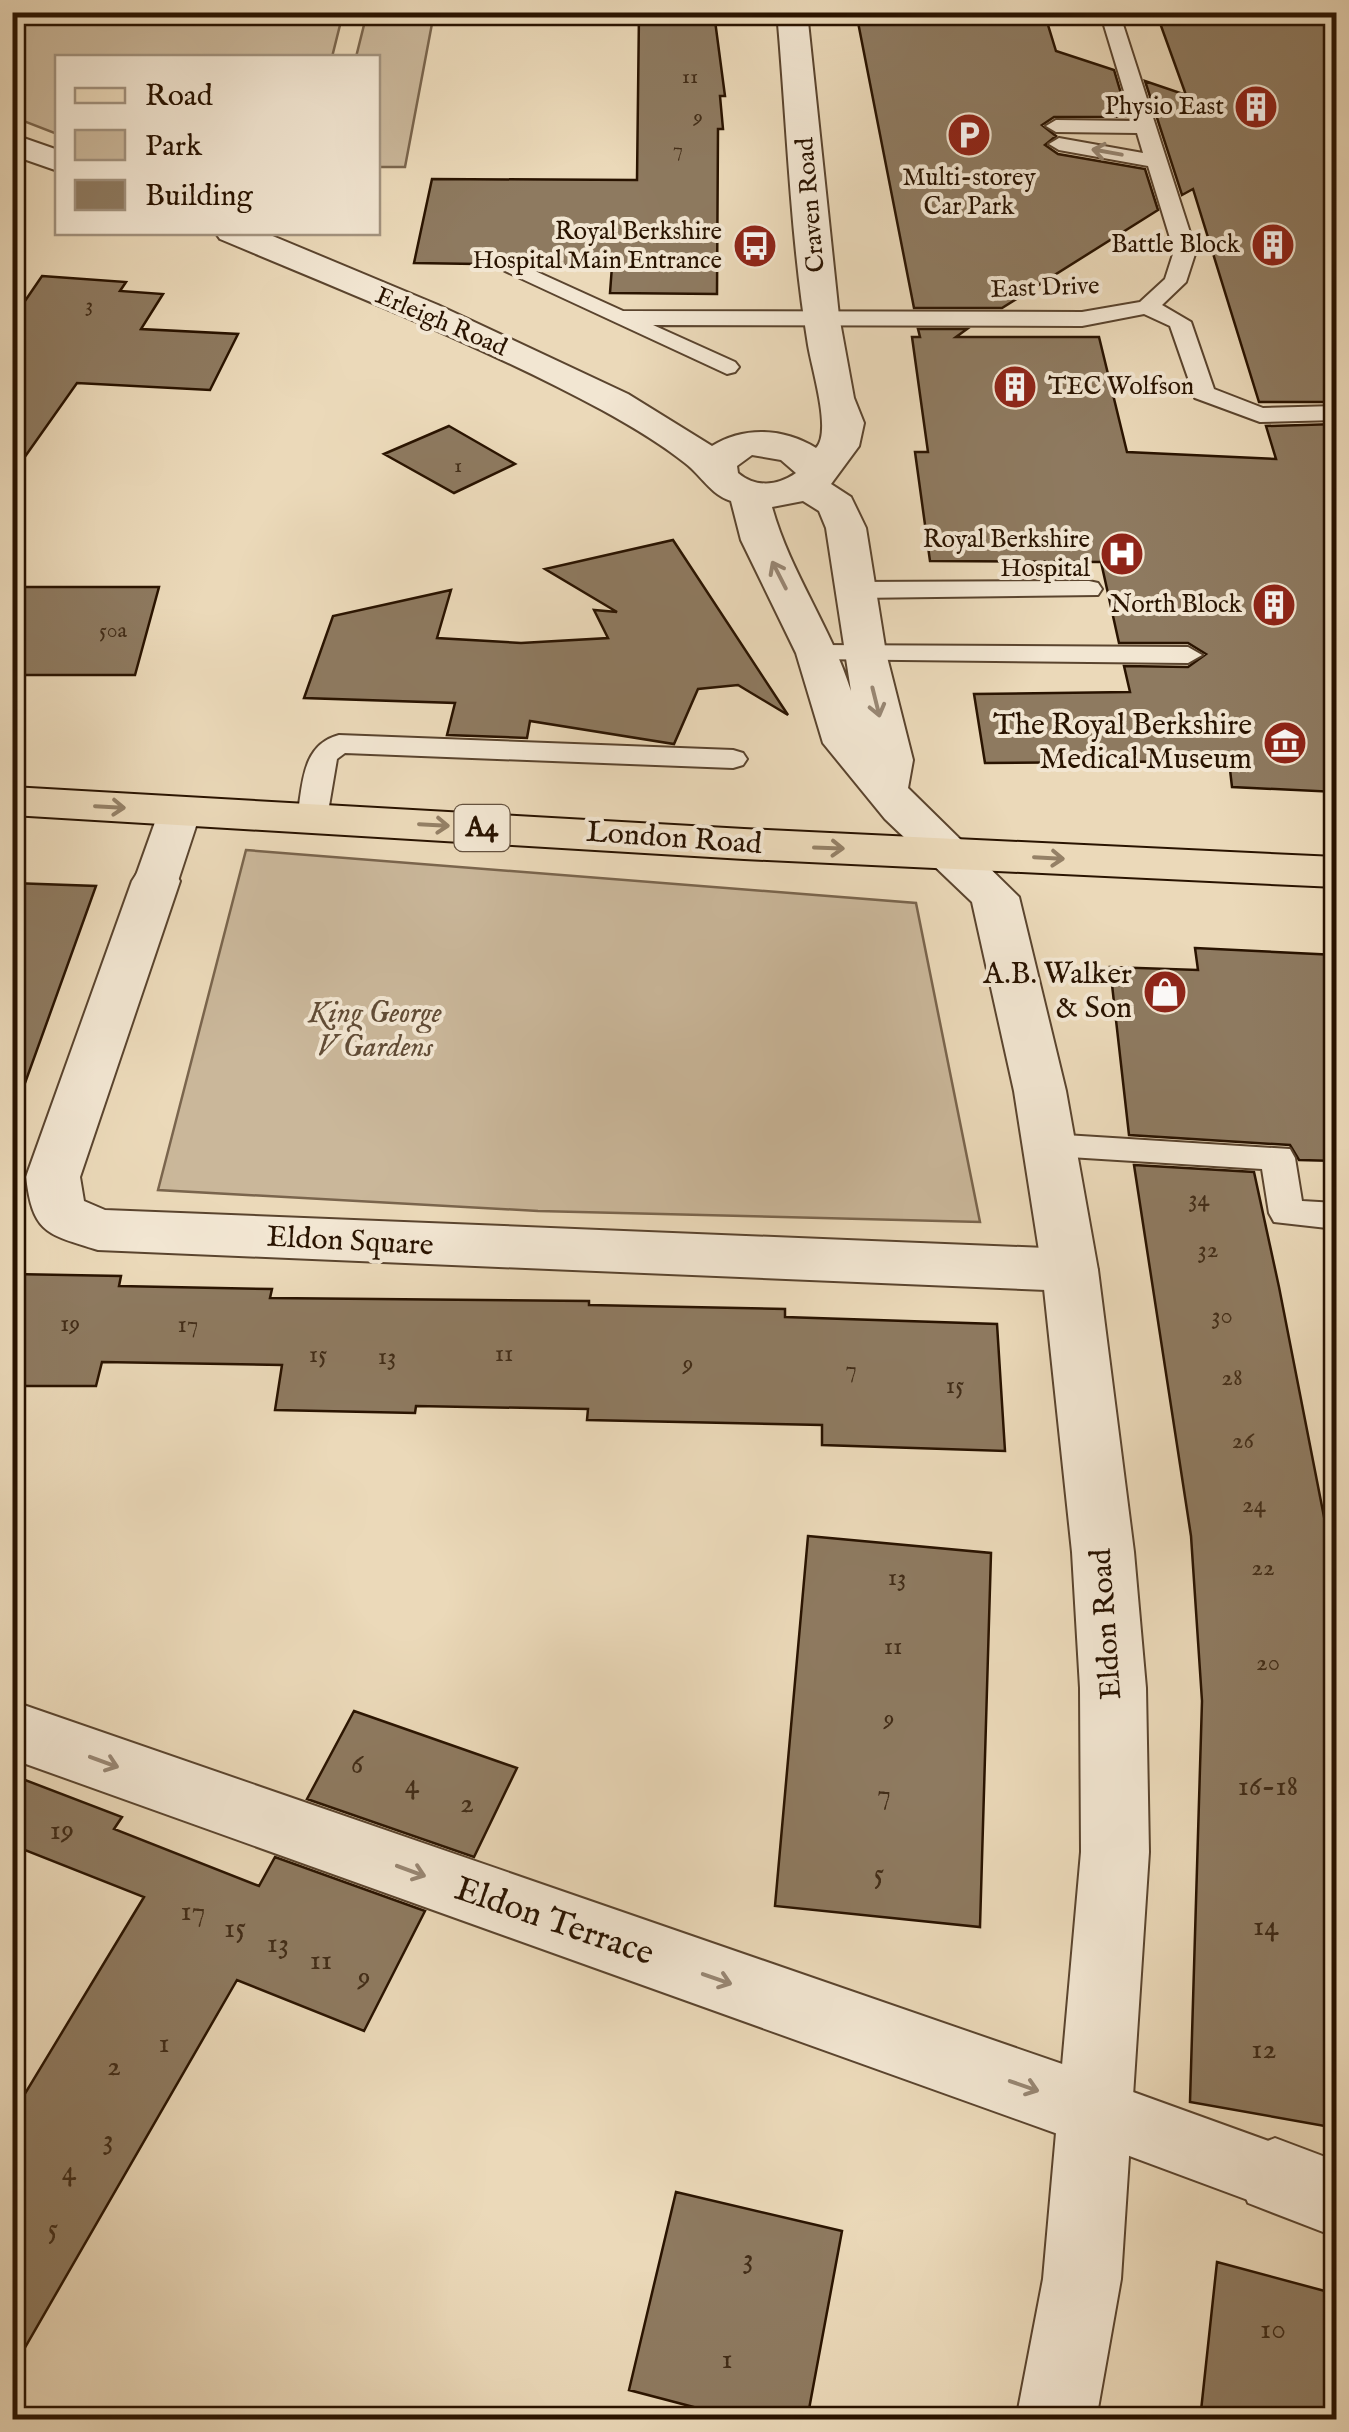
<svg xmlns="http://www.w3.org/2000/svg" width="1349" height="2432" font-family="'IM FELL English',serif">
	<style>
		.green { fill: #cab79a; stroke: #7a654d; stroke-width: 2.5 }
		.building { fill: #8e7a60; stroke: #291300; stroke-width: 2.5 }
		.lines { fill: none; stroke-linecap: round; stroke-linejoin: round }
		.service-casing { stroke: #5a442e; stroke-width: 4 }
		.pedestrian-casing { stroke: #5a442e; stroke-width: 4 }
		.minor-casing { stroke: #5a442e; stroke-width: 4 }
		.tertiary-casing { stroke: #5a442e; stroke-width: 4 }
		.primary-casing { stroke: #291300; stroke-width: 4 }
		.service { fill: #f2e6d2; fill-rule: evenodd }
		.pedestrian { fill: #f2e6d2; fill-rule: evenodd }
		.minor { fill: #f2e6d2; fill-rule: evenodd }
		.tertiary { fill: #f2e6d2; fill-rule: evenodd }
		.primary { fill: #ebd9b9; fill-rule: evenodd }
		.oneway { stroke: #988774 }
		.oneway2 { stroke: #948066 }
		.labels { text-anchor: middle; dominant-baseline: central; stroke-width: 8; stroke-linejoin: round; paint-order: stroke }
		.far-number-label { font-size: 22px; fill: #422d18 }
		.far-poi-label { font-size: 25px; fill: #291300; stroke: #f2e6d2; text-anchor: end }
		.far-street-label { font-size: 25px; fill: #291300; stroke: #f2e6d2 }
		.number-label { font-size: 25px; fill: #422d18 }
		.shield { fill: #f2e6d2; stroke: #65523f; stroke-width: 2.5 }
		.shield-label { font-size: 28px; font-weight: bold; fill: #291300 }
		.poi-label { font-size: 30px; fill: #291300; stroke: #f2e6d2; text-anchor: end }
		.street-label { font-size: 30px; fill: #291300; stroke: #f2e6d2 }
		.park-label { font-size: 30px; font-style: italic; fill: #614c36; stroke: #f2e6d2 }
		.near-number-label { font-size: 30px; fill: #422d18 }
		.near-street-label { font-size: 35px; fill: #291300; stroke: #f2e6d2 }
	</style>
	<rect width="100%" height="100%" fill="#ebd9b9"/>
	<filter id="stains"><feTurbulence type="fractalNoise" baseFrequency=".002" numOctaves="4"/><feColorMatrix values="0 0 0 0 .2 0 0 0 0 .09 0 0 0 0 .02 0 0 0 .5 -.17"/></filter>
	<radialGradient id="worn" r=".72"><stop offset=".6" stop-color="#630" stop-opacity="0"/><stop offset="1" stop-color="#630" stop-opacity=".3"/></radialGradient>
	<path class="green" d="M12 13 13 12 343 13 332 57 58 58 57 134 13 117Z
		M367 13H434L405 167H378V58L356 57Z
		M246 850 916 903 980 1222 538 1211 158 1190Z"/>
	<path class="building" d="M856 12H1044L1056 51 1114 70 1128 117H1054L1042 125 1056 136 1045 145 1058 154 1145 169 1158 210 1002 308H914Z
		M1156 12H1336V402H1259L1193 189 1182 195 1145 81 1186 95Z
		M639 13H714L725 96H720L723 129H718L717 294 610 293 612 266 414 263 432 179 637 180Z
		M42 276 126 282 120 291 163 294 141 329 238 334 210 390 77 383 12 475V320Z
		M918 329H967L956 337H1099L1127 452 1276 459 1266 426 1336 424V792L1232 787 1229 761 985 763 974 694 1130 692 1124 666 1188 667 1206 654 1188 643H1119L1101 562 930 561 915 452H928L912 337H920Z
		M449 426 515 464 454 493 384 454Z
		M673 540 788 715 738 685 698 689 674 744 530 721 527 738 447 735 455 703 304 698 333 616 451 590 437 638 521 643 608 638 594 610 617 612 545 569Z
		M12 587H159L135 675H12Z
		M12 883 96 886 20 1097 12 1096Z
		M1195 948 1336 955V1161L1299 1160 1290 1145 1129 1135 1110 967 1198 970Z
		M1134 1165 1254 1172 1279 1287 1336 1578V2128L1190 2102 1202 1701 1191 1536Z
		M12 1274 121 1276 119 1286 272 1289 270 1298 589 1301V1305L785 1309V1317L997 1324 1005 1451 822 1445V1425L587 1420 588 1409 416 1406 415 1413 275 1410 282 1365 102 1362 96 1386H12Z
		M808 1536 991 1553 980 1927 775 1906Z
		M354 1711 517 1768 474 1857 307 1799Z
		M12 1775 122 1817 114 1829 259 1886 275 1857 425 1911 364 2031 237 1980 12 2370V2115L144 1897 12 1845Z
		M676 2192 842 2231 807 2420H743L629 2390Z
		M1217 2262 1336 2294V2420H1200Z"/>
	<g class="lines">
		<defs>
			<path id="service" d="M1100 12H1119L1196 251 1186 282 1162 305 1191 322 1214 389 1263 408 1336 406V420L1260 422 1195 398 1170 326 1144 314 1082 326 653 325 735 362 739 367 735 372 727 374 505 271 508 266H524L623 311 1082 312 1140 302 1165 279 1174 251 1148 166 1059 150 1049 144 1059 138 1143 153 1137 133 1056 132 1046 126 1056 120 1133 121Z
				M1089 581 1098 583 1102 589 1098 595 855 598 842 590 855 582Z
				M818 645 1188 647 1202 655 1188 663 808 659 804 653 808 647Z
				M339 735 733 750 743 753 747 759 743 765 733 768 345 753 337 759 327 818 322 824H302L297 818C303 785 301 745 339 735Z
				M1049 1134 1290 1149 1295 1158 1302 1201 1336 1203V1229L1274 1222 1269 1213 1262 1169 1037 1155 1032 1146 1037 1137Z"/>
			<path id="pedestrian" d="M180 798 195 802 201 811 178 881 171 891 156 895 141 891 134 881 159 811 165 802Z
				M1097 2079 1299 2152 1309 2176 1299 2200 1275 2210 1073 2135 1063 2112 1073 2089Z"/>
			<path id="minor" d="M156 866 173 870 180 881 80 1177 84 1201 105 1210 1070 1249 1090 1255 1098 1270 1090 1285 1070 1291 98 1250C46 1234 33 1233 26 1177L132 881 139 870Z
				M12 1701 1097 2076 1123 2086 1134 2112 1123 2138 1097 2148 12 1759Z
				M1275 2138 1336 2161V2237L1248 2203 1237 2176 1248 2149Z"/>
			<path id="tertiary" d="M777 12H807L839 316 854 398 864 423 859 446 831 484 851 497 866 528 886 653 913 760 908 788 1019 897 1066 1091 1098 1270 1134 1552 1146 1688 1149 1852 1121 2279 1096 2420H1016L1043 2279 1081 1852 1080 1688 1072 1552 1042 1270 1014 1091 972 902 885 819 823 743 796 653 741 540 731 501C710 494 702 476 685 463 660 443 631 426 602 410 479 344 348 293 220 239L215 232H263L438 305 628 394 712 446C744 426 784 428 816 448 832 432 812 370 808 345 790 235 787 123 777 12ZM752 455 781 460 796 473C777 486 756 488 738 473L737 466ZM803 501 819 511 826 528 851 691C831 627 790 572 772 507Z
				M12 134 58 150V171L12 155Z"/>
			<path id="primary" d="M12 787 744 829 1336 857V887L744 859 12 815Z"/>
		</defs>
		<use href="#service" class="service-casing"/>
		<use href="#pedestrian" class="pedestrian-casing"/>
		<use href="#minor" class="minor-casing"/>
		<use href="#tertiary" class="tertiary-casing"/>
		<use href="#primary" class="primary-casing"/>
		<use href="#service" class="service"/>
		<use href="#pedestrian" class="pedestrian"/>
		<use href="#minor" class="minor"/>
		<use href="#tertiary" class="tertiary"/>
		<use href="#primary" class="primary"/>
	</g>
	<defs><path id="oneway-shaft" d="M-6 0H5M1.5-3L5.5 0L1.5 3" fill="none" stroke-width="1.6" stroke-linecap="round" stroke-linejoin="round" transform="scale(2.5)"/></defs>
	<g class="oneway">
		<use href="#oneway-shaft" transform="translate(1107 152) rotate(-170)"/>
		<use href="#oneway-shaft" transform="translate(779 575) rotate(-117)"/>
		<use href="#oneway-shaft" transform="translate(876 702) rotate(76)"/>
		<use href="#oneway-shaft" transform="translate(104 1762) rotate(20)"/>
		<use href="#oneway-shaft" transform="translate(411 1871) rotate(20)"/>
		<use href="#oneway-shaft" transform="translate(717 1979) rotate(19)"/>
		<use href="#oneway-shaft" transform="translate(1024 2086) rotate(19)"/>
	</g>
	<g class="oneway2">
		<use href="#oneway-shaft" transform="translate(110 807) rotate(3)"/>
		<use href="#oneway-shaft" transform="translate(434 825) rotate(3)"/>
		<use href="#oneway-shaft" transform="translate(829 848) rotate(2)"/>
		<use href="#oneway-shaft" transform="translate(1049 858) rotate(3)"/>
	</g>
	<defs>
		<symbol id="building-disc" viewBox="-11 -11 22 22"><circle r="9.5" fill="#8f2418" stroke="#f2e6d2"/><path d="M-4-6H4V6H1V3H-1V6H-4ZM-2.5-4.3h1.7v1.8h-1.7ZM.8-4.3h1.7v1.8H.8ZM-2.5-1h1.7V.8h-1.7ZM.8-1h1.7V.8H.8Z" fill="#fff"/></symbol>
		<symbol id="parking-disc" viewBox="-11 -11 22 22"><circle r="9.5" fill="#8f2418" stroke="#f2e6d2"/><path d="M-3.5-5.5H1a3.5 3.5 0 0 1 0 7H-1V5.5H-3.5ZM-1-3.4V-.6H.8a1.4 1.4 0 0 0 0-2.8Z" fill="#fff"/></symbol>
		<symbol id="bus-disc" viewBox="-11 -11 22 22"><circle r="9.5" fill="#8f2418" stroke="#f2e6d2"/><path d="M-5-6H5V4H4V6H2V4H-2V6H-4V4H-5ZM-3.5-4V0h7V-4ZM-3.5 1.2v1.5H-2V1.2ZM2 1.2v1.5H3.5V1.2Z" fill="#fff"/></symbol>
		<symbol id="hospital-disc" viewBox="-11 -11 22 22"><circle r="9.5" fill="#8f2418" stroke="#f2e6d2"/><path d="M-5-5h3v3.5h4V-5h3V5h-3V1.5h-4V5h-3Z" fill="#fff"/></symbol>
		<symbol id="museum-disc" viewBox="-11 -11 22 22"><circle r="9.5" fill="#8f2418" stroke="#f2e6d2"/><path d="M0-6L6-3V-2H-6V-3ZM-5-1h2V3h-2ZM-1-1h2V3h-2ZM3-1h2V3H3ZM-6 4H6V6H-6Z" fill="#fff"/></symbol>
		<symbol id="shop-disc" viewBox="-11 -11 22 22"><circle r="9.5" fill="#8f2418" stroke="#f2e6d2"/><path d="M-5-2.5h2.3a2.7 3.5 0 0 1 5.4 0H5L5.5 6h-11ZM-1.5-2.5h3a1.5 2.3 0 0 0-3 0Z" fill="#fff"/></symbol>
	</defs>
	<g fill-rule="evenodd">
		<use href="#building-disc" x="1231" y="82" width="50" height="50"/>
		<use href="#parking-disc" x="944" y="110" width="50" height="50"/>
		<use href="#building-disc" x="1248" y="220" width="50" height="50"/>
		<use href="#bus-disc" x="730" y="221" width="50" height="50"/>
		<use href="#building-disc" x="990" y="362" width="50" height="50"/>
		<use href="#hospital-disc" x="1097" y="529" width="50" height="50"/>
		<use href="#building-disc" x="1249" y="580" width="50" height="50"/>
		<use href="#museum-disc" x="1260" y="718" width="50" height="50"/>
		<use href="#shop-disc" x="1140" y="967" width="50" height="50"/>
	</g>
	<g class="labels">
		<g class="far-number-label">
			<text x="690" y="77">11</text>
			<text x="698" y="117">9</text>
			<text x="678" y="150">7</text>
			<text x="89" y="305">3</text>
			<text x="458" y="466">1</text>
			<text x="113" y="631">50a</text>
		</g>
		<g class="far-poi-label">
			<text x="1224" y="107">Physio East</text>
			<text x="969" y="178" text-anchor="middle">Multi-storey<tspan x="969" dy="29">Car Park</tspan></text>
			<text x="722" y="232">Royal Berkshire<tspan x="722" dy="29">Hospital Main Entrance</tspan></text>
			<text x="1240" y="245">Battle Block</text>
			<text x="1048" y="387" text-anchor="start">TEC Wolfson</text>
			<text x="1090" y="540">Royal Berkshire<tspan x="1090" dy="29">Hospital</tspan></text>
			<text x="1242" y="605">North Block</text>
		</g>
		<g class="far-street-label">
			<text transform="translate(811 205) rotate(-95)">Craven Road</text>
			<text transform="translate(1045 288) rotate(-2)">East Drive</text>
			<text transform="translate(441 322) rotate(23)">Erleigh Road</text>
		</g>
		<g class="number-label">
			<text x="1199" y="1199">34</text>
			<text x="1208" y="1250">32</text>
			<text x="1222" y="1316">30</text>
			<text x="70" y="1324">19</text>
			<text x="188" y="1325">17</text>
			<text x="504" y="1354">11</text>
			<text x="318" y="1355">15</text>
			<text x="387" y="1357">13</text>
			<text x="688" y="1364">9</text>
			<text x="851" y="1370">7</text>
			<text x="1232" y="1378">28</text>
			<text x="955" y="1386">15</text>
			<text x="1243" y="1441">26</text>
			<text x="1254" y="1505">24</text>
			<text x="1263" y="1568">22</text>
			<text x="897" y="1578">13</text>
			<text x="893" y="1647">11</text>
			<text x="1268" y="1663">20</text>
			<text x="889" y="1719">9</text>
		</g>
		<rect class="shield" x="454.5" y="805" width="55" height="46" rx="8"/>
		<g class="shield-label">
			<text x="482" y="828">A4</text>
		</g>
		<g class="poi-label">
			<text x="1252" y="726">The Royal Berkshire<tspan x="1252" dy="34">Medical Museum</tspan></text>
			<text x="1132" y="975">A.B. Walker<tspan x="1132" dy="34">&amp; Son</tspan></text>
		</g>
		<g class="street-label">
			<text transform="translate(674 839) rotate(4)">London Road</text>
			<text transform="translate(350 1242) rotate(3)">Eldon Square</text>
			<text transform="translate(1107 1624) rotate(-94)">Eldon Road</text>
		</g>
		<g class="park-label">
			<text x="375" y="1014">King George<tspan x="375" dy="34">V Gardens</tspan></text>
		</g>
		<g class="near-number-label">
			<text x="357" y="1765">6</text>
			<text x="412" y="1785">4</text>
			<text x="1268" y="1787">16-18</text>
			<text x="884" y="1795">7</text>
			<text x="467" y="1804">2</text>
			<text x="62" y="1831">19</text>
			<text x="879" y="1875">5</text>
			<text x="193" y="1912">17</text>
			<text x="1266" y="1927">14</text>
			<text x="235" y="1929">15</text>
			<text x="278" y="1944">13</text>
			<text x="321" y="1961">11</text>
			<text x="364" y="1978">9</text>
			<text x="164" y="2044">1</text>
			<text x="1264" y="2050">12</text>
			<text x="114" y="2067">2</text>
			<text x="108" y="2140">3</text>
			<text x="69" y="2172">4</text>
			<text x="53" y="2230">5</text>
			<text x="748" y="2259">3</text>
			<text x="1273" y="2330">10</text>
			<text x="727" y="2360">1</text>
		</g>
		<g class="near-street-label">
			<text transform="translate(554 1922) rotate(19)">Eldon Terrace</text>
		</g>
	</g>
	<rect width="1349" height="2432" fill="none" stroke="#ebd9b9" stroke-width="50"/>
	<rect x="15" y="15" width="1319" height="2402" fill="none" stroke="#291300" stroke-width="5"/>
	<rect x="25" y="25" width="1299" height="2382" fill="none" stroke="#291300" stroke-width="2.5"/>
	<rect x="55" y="55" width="325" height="180" fill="#f2e6d2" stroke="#a2927e" stroke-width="2.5"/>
	<rect x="75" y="88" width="50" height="15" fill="#ebd9b9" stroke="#a2927e" stroke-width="2.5"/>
	<text x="145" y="105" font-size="30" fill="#291300">Road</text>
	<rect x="75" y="130" width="50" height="30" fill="#cab79a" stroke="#a2927e" stroke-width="2.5"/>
	<text x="145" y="155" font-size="30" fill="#291300">Park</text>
	<rect x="75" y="180" width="50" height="30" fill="#8e7a60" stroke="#a2927e" stroke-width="2.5"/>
	<text x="145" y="205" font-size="30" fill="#291300">Building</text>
	<rect width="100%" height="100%" filter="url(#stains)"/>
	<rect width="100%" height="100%" fill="url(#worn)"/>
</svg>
